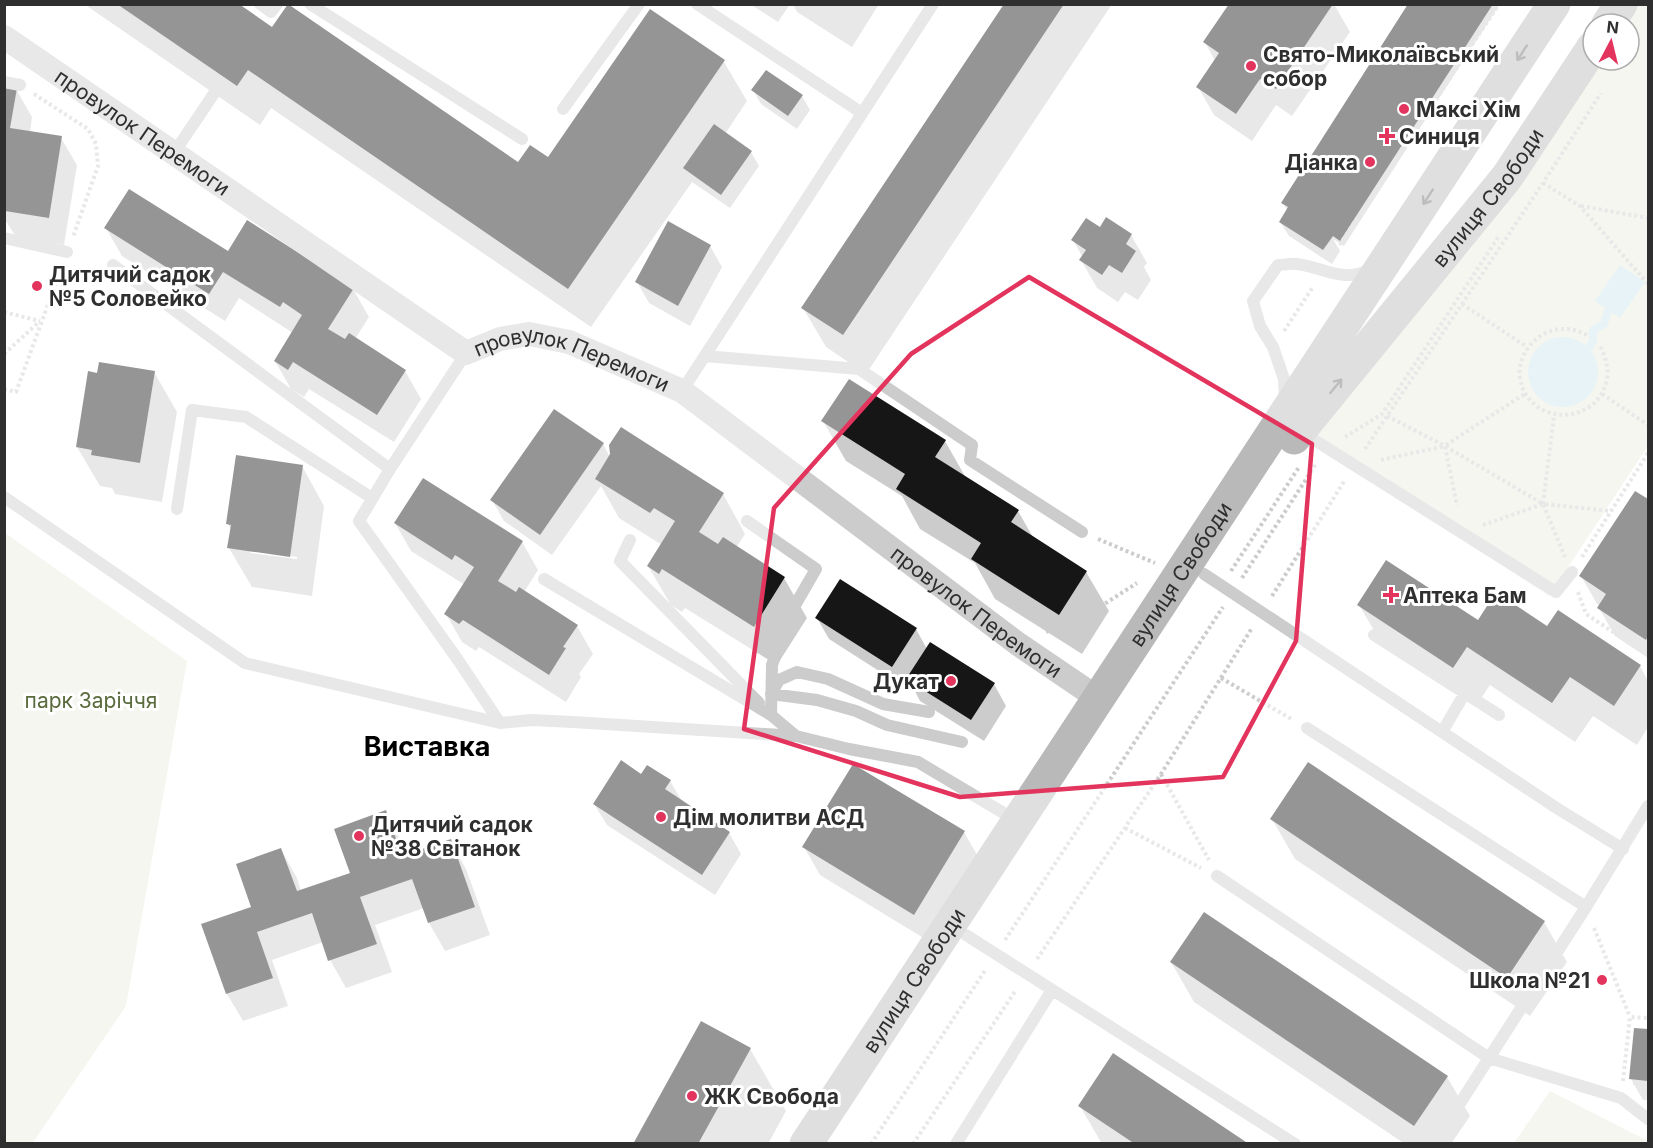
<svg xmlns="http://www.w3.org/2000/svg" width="1653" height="1148" font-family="Inter,sans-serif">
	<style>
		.green { fill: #e8ecde }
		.water { fill: #cae4ec }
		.shadow { fill: #0003; fill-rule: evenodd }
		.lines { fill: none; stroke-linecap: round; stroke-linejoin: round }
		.stream { stroke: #cae4ec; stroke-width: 8 }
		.building { fill: #161616 }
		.path { stroke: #ccc; stroke-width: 4; stroke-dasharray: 3 3; stroke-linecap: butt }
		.service { stroke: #ccc; stroke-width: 12 }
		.minor { stroke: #ccc; stroke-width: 24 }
		.secondary { stroke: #b9b9b9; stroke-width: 33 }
		.oneway { stroke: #6d6d6d }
		.marked { fill: none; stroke: #e3345d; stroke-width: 4.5; stroke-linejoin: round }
		.poi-dot { fill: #e3345d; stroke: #fff; stroke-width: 2 }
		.labels { text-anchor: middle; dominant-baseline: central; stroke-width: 6; stroke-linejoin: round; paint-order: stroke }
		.poi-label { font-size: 21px; font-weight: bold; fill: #2f2f2f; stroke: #fff; text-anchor: start }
		.street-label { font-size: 21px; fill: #2f2f2f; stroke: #fff }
		.park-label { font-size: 21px; fill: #5a6b3d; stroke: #fff }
		.district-label { font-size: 27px; font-weight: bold; fill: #000; stroke: #fff }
	</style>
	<rect width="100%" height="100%" fill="#fff"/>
	<path class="green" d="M1636 5H1648V446L1549 596 1308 438 1599 60H1629V24H1623Z
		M5 533 187 661 126 1006 32 1144 4 1143Z
		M1550 1091 1648 1141V1143H1514Z"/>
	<path class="water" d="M1620 265 1645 282 1620 318 1595 301Z
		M1528 372a35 35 0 1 1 70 0a35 35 0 1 1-70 0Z"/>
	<path class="shadow" d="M84 4H237L272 29 518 164 548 160 650 11 724 62 747 101 725 134 751 152 759 166 730 208 692 182 591 327 271 108 260 125Z
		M750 4H790L778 22Z
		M793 4H879L852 47 797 12Z
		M1005 4H1112L866 374 826 347 803 308Z
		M1230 4H1334L1350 32 1292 116 1276 105 1252 141 1214 115 1198 87 1215 61 1205 42Z
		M1409 4H1500L1344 246 1333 239 1340 251 1332 264 1289 236 1280 222 1287 210 1283 203Z
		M4 87 16 89 32 117 30 132 61 138 77 165 64 245 16 237 4 218Z
		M753 90 802 96 810 110 797 129 761 104Z
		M106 228 228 253 353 289 369 317 355 339 405 371 421 399 394 442 309 389 304 397 291 389 275 361 293 333 239 298 225 321 122 256Z
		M1131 235 1147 263 1144 267 1151 280 1138 300 1125 292 1118 302 1097 288 1081 260 1083 258 1073 240Z
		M710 246 722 267 690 326 649 303 637 282Z
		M154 372 177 412 162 502 115 494 112 488 100 486 77 447 99 374Z
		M823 421 945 441 966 478 1018 511 1034 539 1086 572 1109 611 1082 654 995 599 975 563 920 529 902 496 846 461Z
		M603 444 612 461 723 494 745 534 736 548 784 578 807 618 777 665 685 608 682 612 671 605 648 566 662 545 619 518 601 486 552 555 504 521 492 500Z
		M302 466 324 506 312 596 252 587 229 548 231 530 228 524ZM250 550 297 557V559L250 553Z
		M423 480 522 542 538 570 524 592 577 626 593 654 579 674 581 677 566 702 479 647 476 651 462 642 446 614 465 585 411 551 395 523Z
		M1636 493 1648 501V658L1615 636 1599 608 1600 606 1597 604 1581 576Z
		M1359 605 1478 622 1548 628 1640 666 1648 681V727L1637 745 1593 716 1575 742 1490 685 1476 706 1382 644Z
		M817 618 916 629 927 649 994 684 1006 706 984 741 920 701 909 680 904 687 829 639Z
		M642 776 670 781 683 803 729 833 741 854 715 895 607 825 594 804Z
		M385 812 401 840 407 856 450 841 466 869 490 935 445 951 429 923 424 908 375 925 392 972 346 988 330 960 323 942 272 960 288 1006 243 1021 227 994 203 925 253 908 281 850 297 878 301 891 351 874Z
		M1272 819 1544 922 1567 962 1530 1016 1295 859Z
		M964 832 980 860 930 942 820 875 804 847Z
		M1171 962 1447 1077 1470 1116 1451 1144H1405L1194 1002Z
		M1635 1029 1648 1030V1100H1643L1631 1079Z
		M750 1049 786 1111 768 1144H635Z
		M1080 1106 1247 1144H1102Z"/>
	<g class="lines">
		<path class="stream" d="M1589 348 1593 341V330L1604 324 1608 310"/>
	</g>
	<path class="building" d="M117 4H239L272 27 288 4 518 162 530 145 548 157 650 9 725 60 568 289 248 70 237 86Z
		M1004 4H1064L843 335 801 308Z
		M1229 4H1333L1276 89 1260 79 1236 114 1196 87 1219 53 1203 42Z
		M1408 4H1493L1340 241 1333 236 1323 250 1279 222 1288 207 1281 203Z
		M766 70 803 95 788 116 751 90Z
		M4 86 17 88 10 128 62 136 49 218 5 211V170L6 161H4Z
		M714 124 752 151 721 195 683 168Z
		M129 189 228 251 247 220 354 288 328 329 345 339 349 333 406 370 377 415 293 362 288 370 274 361 302 315 283 302 280 307 223 272 209 294 104 228Z
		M1106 217 1132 234 1126 244 1136 251 1122 273 1109 265 1102 275 1079 260 1086 250 1071 240 1086 218 1100 227Z
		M668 221 711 245 678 306 635 282Z
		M99 362 155 371 140 463 91 455 92 450 76 447 88 371 97 373Z
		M849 379 946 440 935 457 1019 510 1011 522 1087 571 1059 615 971 559 981 543 896 489 905 474 821 421Z
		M554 409 604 443 540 535 490 500Z
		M621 427 724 493 699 532 718 544 723 537 785 577 754 627 662 569 659 574 647 566 675 521 654 508 650 513 595 479 610 454 609 445Z
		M236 455 303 465 290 557 227 548 231 525 226 524Z
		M423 478 523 541 498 581 516 592 519 587 578 625 563 647 566 648 549 675 463 620 459 624 444 614 474 567 455 555 452 560 394 523Z
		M1635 491 1648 499V636L1646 640 1597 608 1606 594 1579 576Z
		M1386 560 1478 620 1496 592 1547 626 1558 610 1641 665 1614 706 1570 677 1552 703 1467 647 1453 668 1357 605Z
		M840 579 917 628 892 667 815 618Z
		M930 642 995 683 971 720 906 679Z
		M621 760 641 774 647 765 671 780 665 789 730 832 702 875 593 804Z
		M1308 762 1545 921 1507 978 1270 819Z
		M853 764 965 831 914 915 802 847Z
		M386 810 402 856 451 839 475 907 428 923 412 879 360 897 377 944 328 961 312 913 257 932 273 978 226 994 201 924 251 907 236 864 281 848 297 891 350 873 334 829Z
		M1204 912 1448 1076 1414 1126 1170 962Z
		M701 1021 751 1048 698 1144H633Z
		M1634 1028 1648 1029V1081L1629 1079Z
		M1113 1053 1249 1144H1135L1078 1106Z"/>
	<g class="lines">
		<path class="path" d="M34 94 88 129 96 144 98 166 73 237
			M1543 183 1580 206 1648 284
			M1581 206 1648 218
			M1333 255 1499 4
			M1462 304 1527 347
			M4 312 40 321
			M1284 331 1313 287
			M1587 335C1540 310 1498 368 1532 402 1556 426 1601 415 1607 379 1609 367 1605 355 1599 344
			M862 351 865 326 1078 4
			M4 354 40 321
			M4 389 16 392 61 269
			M1602 394 1648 425
			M1387 416 1445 446 1543 504 1565 557
			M1345 437 1382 414 1499 236
			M1446 445 1526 393
			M1365 449 1543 183 1601 93
			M1381 460 1445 446 1457 506
			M1543 504 1554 415
			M1483 525 1543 504 1611 511
			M1098 539 1155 563
			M1582 557 1648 453
			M1231 571 1299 467
			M1242 578 1316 464
			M1578 592 1586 614 1648 655
			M1272 596 1345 480
			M1046 632 1086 616 1137 583
			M1221 678 1293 720
			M1161 774 1209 860
			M1125 828 1201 868
			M1594 928 1630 1017
			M1005 940 1223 607
			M1037 959 1161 774 1252 628
			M1623 1081 1630 1017 1648 1018
			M1633 1083 1648 1085
			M871 1144 986 969
			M913 1144 1016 990"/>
		<path class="service" d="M260 4 271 12 277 4
			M310 4 522 139
			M697 4 862 113
			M4 82 20 85
			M563 109 639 4
			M174 153 217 89
			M4 238 67 252
			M113 265 390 469
			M466 353 390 469 359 521 458 660 500 723 532 720 573 722 796 736 849 749 918 762 1017 821
			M705 356 859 369 972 445 970 460 1082 532
			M682 391 933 4
			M1285 399 1284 379 1273 347 1260 326 1253 301 1278 265C1284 265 1291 263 1297 264 1323 267 1343 284 1371 269
			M1300 431 1556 592 1572 572
			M4 497 245 663 500 723
			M177 509 192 410 246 417 372 498
			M747 521 816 569 790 614 772 665 771 715
			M630 540 620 561 759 703
			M1204 574 1555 807 1623 849
			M544 579 771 715 796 736
			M1374 635 1499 715
			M929 712 883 704 828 679 797 672 779 680 771 694 817 700 856 711 887 725 962 742
			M1307 728 1586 907
			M1442 732 1465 693
			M1648 806 1586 907 1489 1058 1621 1098 1648 1119
			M1217 876 1489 1058 1434 1144
			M966 935 1295 1144
			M956 1144 1052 990"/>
		<path class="minor" id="s1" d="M4 37 466 353 500 339 529 334 569 342 682 391 1018 644 1099 699"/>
		<g class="secondary">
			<path d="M1608 24 1621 4"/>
			<path id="s2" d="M1294 438 1507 177 1593 47"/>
			<path id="s3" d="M806 1144 1554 4"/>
		</g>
	</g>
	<defs><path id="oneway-shaft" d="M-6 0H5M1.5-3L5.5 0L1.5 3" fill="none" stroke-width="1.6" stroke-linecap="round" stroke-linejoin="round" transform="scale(1.5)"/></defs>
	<g class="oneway">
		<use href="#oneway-shaft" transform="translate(1522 53) rotate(123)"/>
		<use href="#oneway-shaft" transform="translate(1428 197) rotate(123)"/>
		<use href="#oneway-shaft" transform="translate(1336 386) rotate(-51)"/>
	</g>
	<path d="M0 0H1653V1148H0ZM1029 277 1312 444 1296 641 1223 777 960 797 744 729 774 508 911 354Z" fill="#fff" fill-opacity=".55" fill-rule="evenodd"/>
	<path class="marked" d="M1029 277 1312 444 1296 641 1223 777 960 797 744 729 774 508 911 354Z"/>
	<g class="poi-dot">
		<circle cx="1251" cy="66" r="6"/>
		<circle cx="1404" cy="109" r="6"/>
		<path d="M1384 127h6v6h6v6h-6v6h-6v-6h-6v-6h6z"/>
		<circle cx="1370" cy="162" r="6"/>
		<circle cx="37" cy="286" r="6"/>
		<path d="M1388 586h6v6h6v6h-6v6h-6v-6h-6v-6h6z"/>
		<circle cx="951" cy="681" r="6"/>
		<circle cx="661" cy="817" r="6"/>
		<circle cx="359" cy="836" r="6"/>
		<circle cx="1602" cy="980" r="6"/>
		<circle cx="692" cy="1096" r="6"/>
	</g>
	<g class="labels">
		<g class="poi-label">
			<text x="1263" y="54">Свято-Миколаївський<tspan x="1263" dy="24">собор</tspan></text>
			<text x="1416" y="109">Максі Хім</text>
			<text x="1399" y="136">Синиця</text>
			<text x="1358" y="162" text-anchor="end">Діанка</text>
			<text x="49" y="274">Дитячий садок<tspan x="49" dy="24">№5 Соловейко</tspan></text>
			<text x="1403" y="595">Аптека Бам</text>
			<text x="939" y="681" text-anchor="end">Дукат</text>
			<text x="673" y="817">Дім молитви АСД</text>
			<text x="371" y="824">Дитячий садок<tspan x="371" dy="24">№38 Світанок</tspan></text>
			<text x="1590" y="980" text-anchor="end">Школа №21</text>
			<text x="704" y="1096">ЖК Свобода</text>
		</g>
		<g class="street-label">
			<text stroke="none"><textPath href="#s1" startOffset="168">провулок Перемоги</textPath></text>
			<text stroke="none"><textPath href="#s2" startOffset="309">вулиця Свободи</textPath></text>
			<text stroke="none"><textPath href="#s1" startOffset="672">провулок Перемоги</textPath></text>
			<text stroke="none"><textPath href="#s3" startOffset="682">вулиця Свободи</textPath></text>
			<text stroke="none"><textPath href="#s1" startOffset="1158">провулок Перемоги</textPath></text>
			<text stroke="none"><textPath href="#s3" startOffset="196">вулиця Свободи</textPath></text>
		</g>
		<g class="park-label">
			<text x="91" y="700">парк Заріччя</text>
		</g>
		<g class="district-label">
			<text x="427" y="746">Виставка</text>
		</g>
	</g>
	<rect width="1653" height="1148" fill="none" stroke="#2f2f2f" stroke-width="12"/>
	<g transform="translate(1611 42) rotate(7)"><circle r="28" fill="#ffffff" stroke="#acacac" stroke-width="1.5"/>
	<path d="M0-4.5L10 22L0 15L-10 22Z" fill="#e3345d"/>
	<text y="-9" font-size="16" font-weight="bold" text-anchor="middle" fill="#2f2f2f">N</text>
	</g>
</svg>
